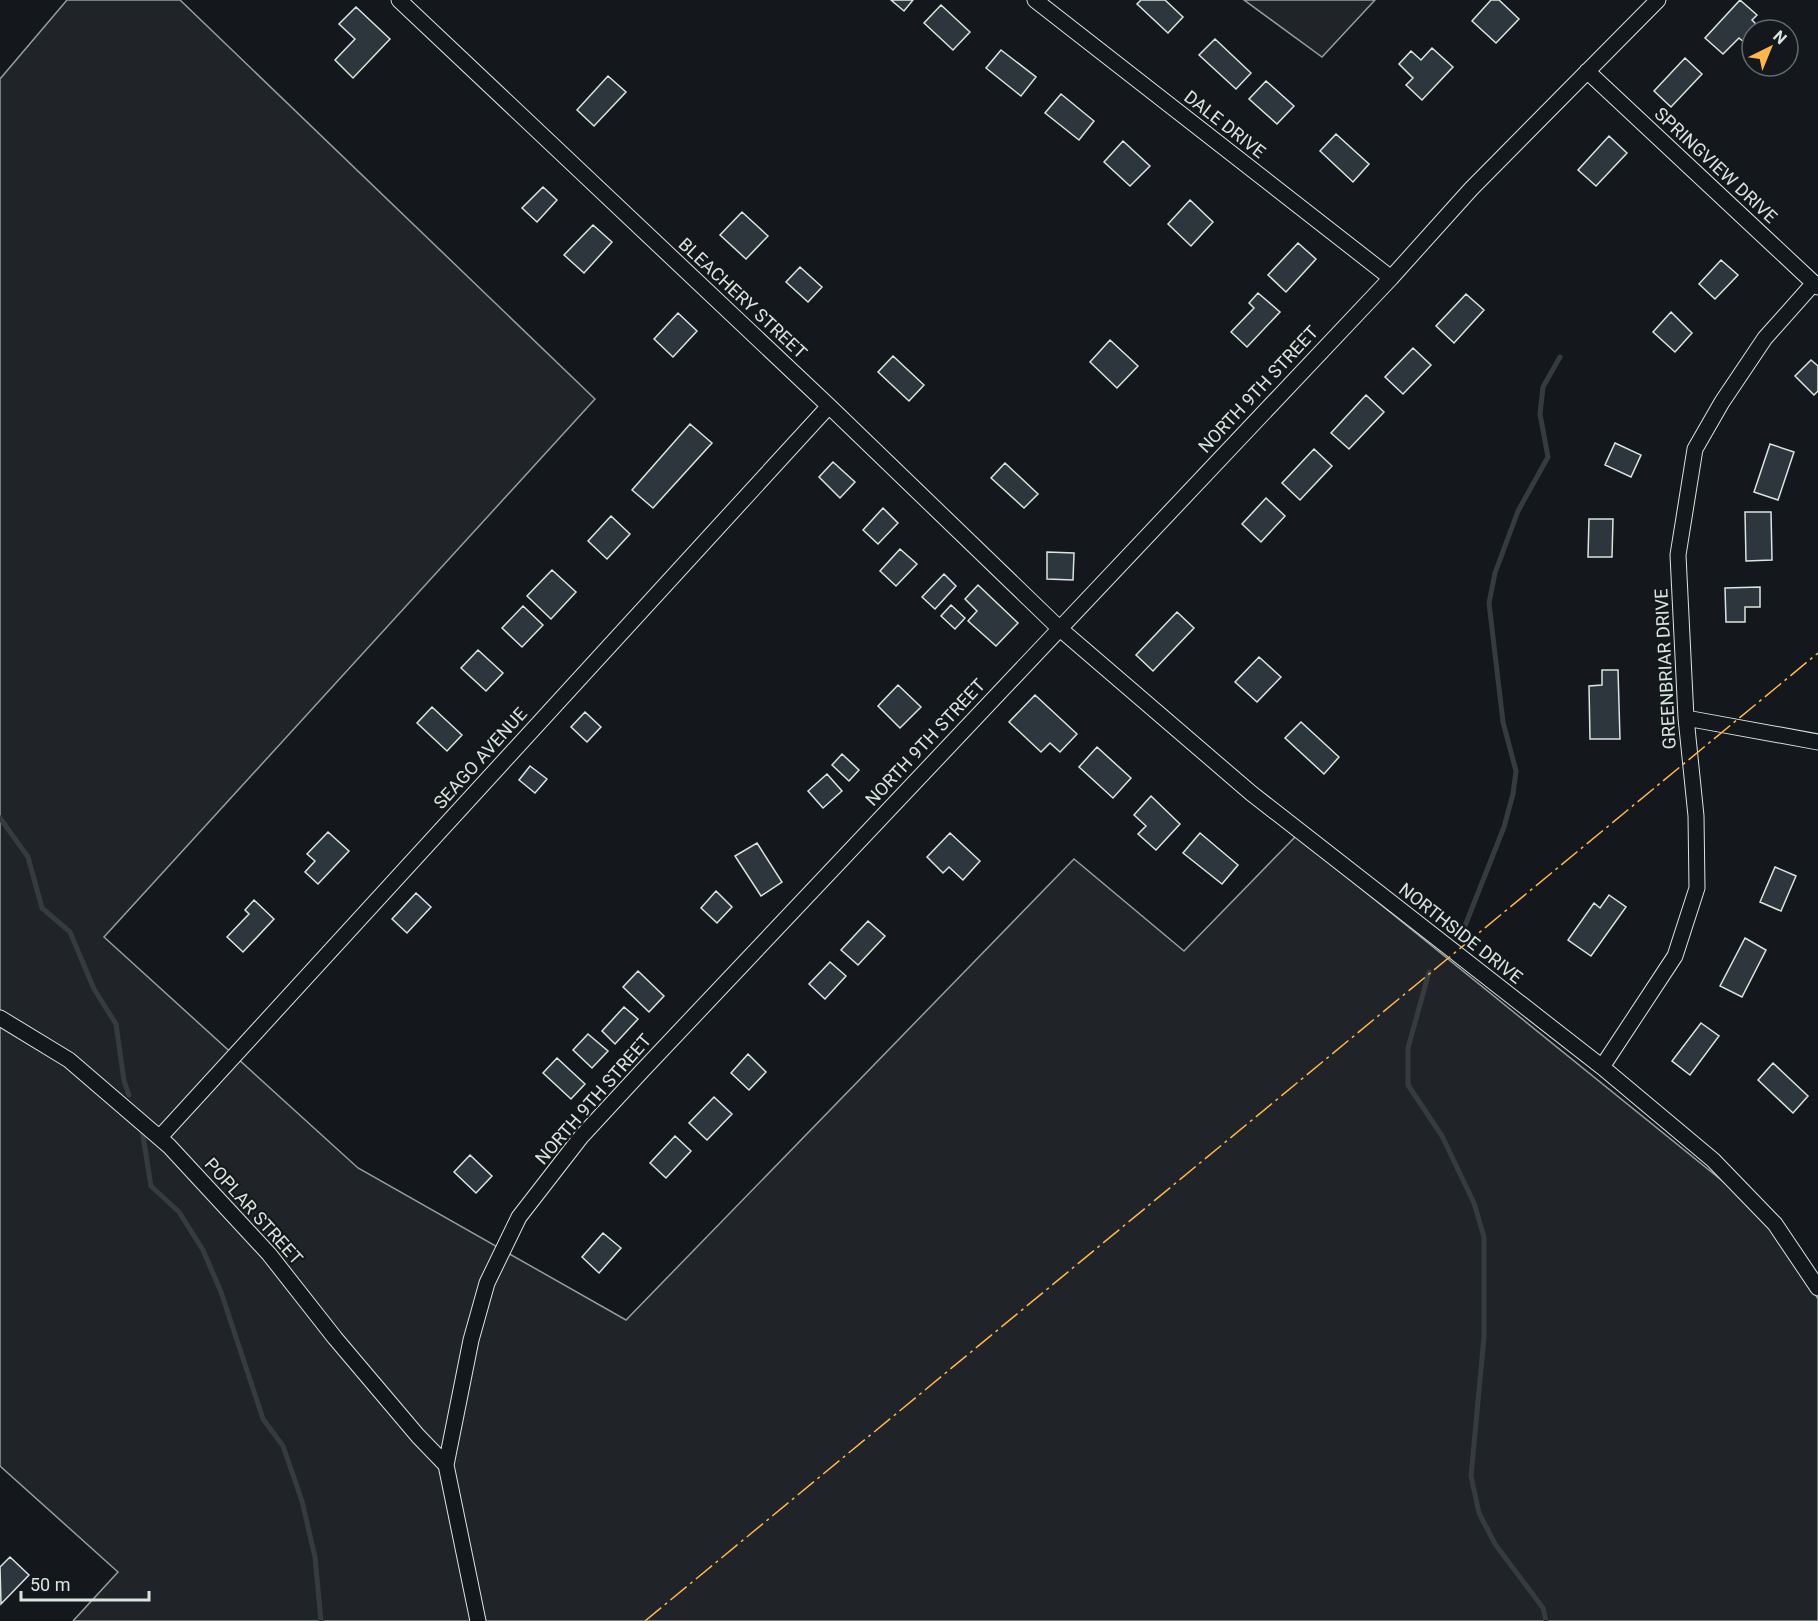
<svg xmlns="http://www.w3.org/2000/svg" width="1818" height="1621" font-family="Roboto,sans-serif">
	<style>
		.green { fill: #202428; stroke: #939e99; stroke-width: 1.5 }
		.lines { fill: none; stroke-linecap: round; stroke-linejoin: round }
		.stream { stroke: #363b3e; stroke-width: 5 }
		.building { fill: #2c363c; stroke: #d8e6dc; stroke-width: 1.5 }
		.minor-casing { stroke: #d8e6dc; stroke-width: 17 }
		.minor { stroke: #14181c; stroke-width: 15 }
		.power { stroke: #ffb74d; stroke-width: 1.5; stroke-dasharray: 21 4.5 3 4.5; stroke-linecap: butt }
		.labels { text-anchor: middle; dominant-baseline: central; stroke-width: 4.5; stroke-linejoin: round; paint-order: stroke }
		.street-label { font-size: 18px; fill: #d8e6dc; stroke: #14181c }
	</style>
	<rect width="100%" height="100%" fill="#14181c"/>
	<path class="green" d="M67 0H180L595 399 104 937 358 1168 626 1320 1074 859 1184 951 1296 836 1772 1221 1818 1299V1621H73L118 1572 0 1466V79Z
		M1244 0H1375L1322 57Z"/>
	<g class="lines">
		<path class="stream" d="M0 818 28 857 42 908 70 932 94 989 116 1024 124 1081 129 1095
			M1463 931 1504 827 1513 794 1516 771 1503 722 1489 603 1495 573 1518 511 1548 457 1540 414 1543 387 1560 357
			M1429 972 1408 1048V1085L1442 1136 1474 1203 1484 1237V1337L1471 1476 1479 1513 1495 1544 1543 1608 1546 1621
			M142 1130 151 1186 179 1212 203 1250 221 1292 263 1419 283 1446 302 1501 315 1557 321 1621"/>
	</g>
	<path class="building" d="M891 0H913L904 11Z
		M1141 0H1165L1183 17 1168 33 1137 4Z
		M1491 0H1499L1519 19 1496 43 1472 21Z
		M1740 0 1757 15 1752 20 1759 27 1757 30H1752V35L1745 43 1739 38 1723 54 1705 38Z
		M941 5 970 32 953 50 924 23Z
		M356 7 390 39 353 78 335 60 355 39 339 24Z
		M1215 39 1251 73 1236 89 1199 55Z
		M1432 48 1453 67 1422 100 1406 85 1413 78 1399 64 1411 51 1421 60Z
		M1001 50 1036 77 1021 96 986 68Z
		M1685 58 1702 74 1671 107 1654 91Z
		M608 76 626 92 594 126 577 110Z
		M1266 81 1294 106 1277 124 1249 99Z
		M1061 94 1094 121 1079 140 1045 113Z
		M1336 134 1369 164 1353 182 1320 151Z
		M1609 136 1627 153 1596 186 1578 170Z
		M1123 141 1150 166 1130 186 1104 162Z
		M543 187 557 200 537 222 522 208Z
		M1190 200 1213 222 1191 246 1168 224Z
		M742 212 768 236 746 259 720 235Z
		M593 225 612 242 584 273 564 255Z
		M1298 243 1316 259 1286 292 1268 275Z
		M1721 260 1738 275 1715 299 1699 284Z
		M800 267 822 287 808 302 786 282Z
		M1258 293 1280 312 1247 347 1231 332 1254 308 1249 303Z
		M1466 294 1484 310 1454 343 1436 326Z
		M1671 312 1692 333 1675 352 1653 332Z
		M678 313 697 331 673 357 654 339Z
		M1110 340 1138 366 1117 388 1090 362Z
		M1413 348 1431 365 1403 394 1385 377Z
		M893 356 924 385 909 401 878 372Z
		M1811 360 1818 366V391L1814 395 1795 376Z
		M1366 395 1384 412 1349 449 1331 433Z
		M690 424 712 443 653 508 632 490Z
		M1615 443 1641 455 1631 477 1605 465Z
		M1770 444 1794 452 1778 500 1754 492Z
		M1314 449 1332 466 1300 500 1282 483Z
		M833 462 855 482 840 498 819 477Z
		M1005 463 1038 494 1024 508 991 478Z
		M1266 498 1285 516 1261 542 1242 524Z
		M883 508 898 523 878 544 863 530Z
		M1745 512H1771L1772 560 1746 561Z
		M611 516 630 534 607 559 588 541Z
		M1589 519H1613L1612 557H1588Z
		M900 549 917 564 896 586 880 571Z
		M1047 552 1074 553 1073 580 1047 579Z
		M552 570 576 592 551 619 527 596Z
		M944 574 956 586 935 609 922 597Z
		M978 585 1018 623 996 646 968 621 977 611 965 599Z
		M1760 587V607H1745V622H1726L1725 588Z
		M951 605 965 618 955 629 941 616Z
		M523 606 543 625 522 647 502 628Z
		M1177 612 1194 628 1153 671 1136 655Z
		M478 650 503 673 486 691 461 668Z
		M1259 657 1281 677 1257 702 1235 682Z
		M1602 670H1618L1620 739H1590L1589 686 1602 685Z
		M898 685 921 707 900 728 878 706Z
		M1035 695 1077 734 1060 752 1050 743 1041 752 1009 722Z
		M432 707 462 735 447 751 417 723Z
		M585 712 601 727 587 742 571 727Z
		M1301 722 1339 757 1324 774 1285 738Z
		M1097 747 1131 778 1113 798 1079 767Z
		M842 754 859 770 849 781 832 765Z
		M530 766 547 779 535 793 519 780Z
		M827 774 842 791 823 808 808 791Z
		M1151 796 1180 824 1156 850 1138 834 1146 826 1134 815Z
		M328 832 349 851 318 884 305 872 315 861 307 854Z
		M950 833 980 861 963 880 949 867 943 873 927 857Z
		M1200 833 1238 865 1222 884 1183 853Z
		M757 843 782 882 761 896 735 856Z
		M1775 867 1796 876 1781 911 1760 902Z
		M716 891 732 907 717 923 701 908Z
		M416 893 431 907 407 933 392 919Z
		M1609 895 1626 907 1591 956 1568 940 1594 903 1600 908Z
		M254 900 274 919 243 952 227 937 249 914 245 910Z
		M868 921 885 936 858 965 841 950Z
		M1745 938 1766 950 1742 997 1720 986Z
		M830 962 846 976 825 999 809 984Z
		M638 971 664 996 649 1012 623 987Z
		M624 1007 638 1019 615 1044 602 1031Z
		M1701 1023 1719 1036 1690 1075 1672 1061Z
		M588 1034 608 1051 592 1068 573 1050Z
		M748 1054 766 1072 749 1090 731 1073Z
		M557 1058 585 1084 571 1099 543 1073Z
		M1773 1063 1808 1096 1793 1113 1758 1080Z
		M714 1097 732 1114 707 1140 689 1123Z
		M675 1136 691 1151 666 1178 650 1163Z
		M470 1155 492 1176 476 1193 454 1172Z
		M603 1233 621 1248 599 1273 582 1257Z
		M10 1557 29 1575 1 1604 0 1567Z"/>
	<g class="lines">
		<defs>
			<path id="minor" d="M399 0 829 406 1059 628 1251 793 1602 1067 1713 1160 1775 1224 1818 1288
				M1035 0 1391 278
				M1587 71 1818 287
				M1686 718 1818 742
				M0 1018 69 1060 169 1146 269 1254 335 1338 418 1436 446 1465
				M1602 1067 1675 956 1697 888 1696 816 1686 718 1678 555 1695 449 1722 402 1765 338 1814 283
				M160 1137 829 406
				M478 1621 446 1465 471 1340 487 1283 519 1217 581 1137 642 1071 1391 278 1471 189 1658 0"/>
		</defs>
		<use href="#minor" class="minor-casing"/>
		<use href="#minor" class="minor"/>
		<path class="power" d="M645 1621 1818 653"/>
	</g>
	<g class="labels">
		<g class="street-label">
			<text transform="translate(1225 124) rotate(38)">DALE DRIVE</text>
			<text transform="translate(1716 165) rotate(43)">SPRINGVIEW DRIVE</text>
			<text transform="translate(743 298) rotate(43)">BLEACHERY STREET</text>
			<text transform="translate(1258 389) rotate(-47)">NORTH 9TH STREET</text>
			<text transform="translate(1665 669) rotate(-93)">GREENBRIAR DRIVE</text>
			<text transform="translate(925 742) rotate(-47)">NORTH 9TH STREET</text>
			<text transform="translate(480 758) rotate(-48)">SEAGO AVENUE</text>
			<text transform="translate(1461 933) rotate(38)">NORTHSIDE DRIVE</text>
			<text transform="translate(593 1099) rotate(-49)">NORTH 9TH STREET</text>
			<text transform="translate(254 1211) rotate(48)">POPLAR STREET</text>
		</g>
	</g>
	<g transform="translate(1770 48) rotate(43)"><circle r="28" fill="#14181c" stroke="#626a69" stroke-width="1.5"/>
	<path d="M0-4.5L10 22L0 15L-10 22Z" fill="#ffb74d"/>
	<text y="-9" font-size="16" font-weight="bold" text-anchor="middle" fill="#d8e6dc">N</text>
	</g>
	<path d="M21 1591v9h128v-9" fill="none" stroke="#d8e6dc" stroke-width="3"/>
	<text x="30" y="1591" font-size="18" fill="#d8e6dc" stroke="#14181c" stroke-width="4.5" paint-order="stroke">50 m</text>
</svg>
